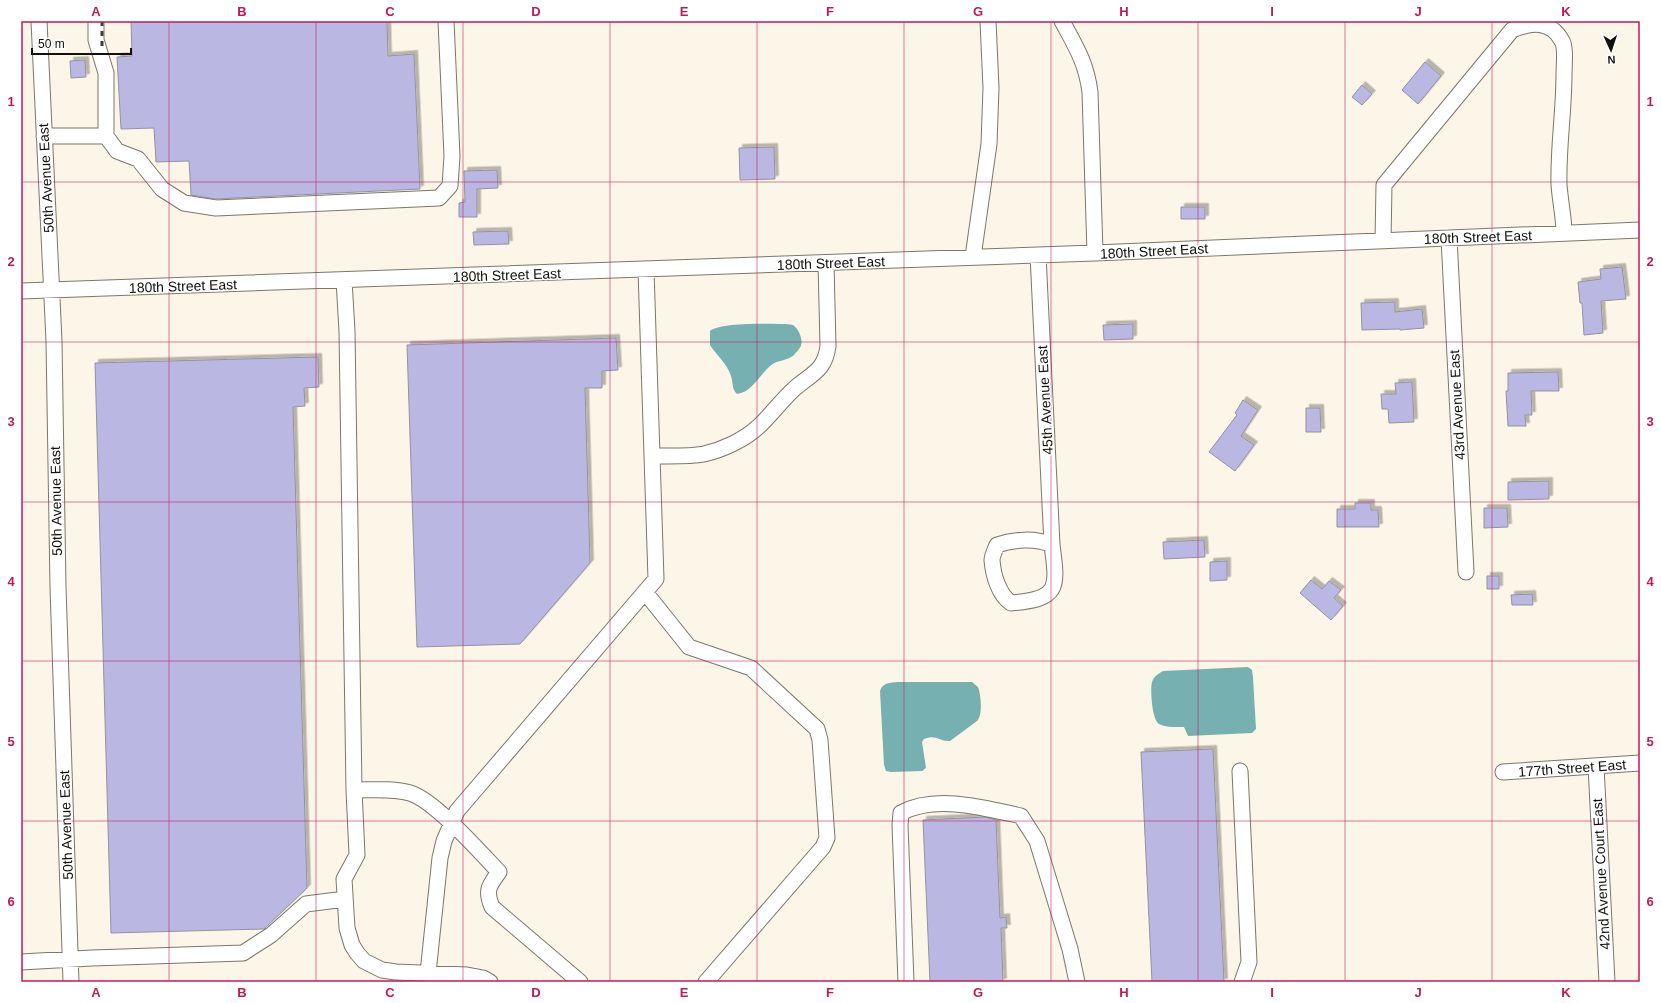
<svg xmlns="http://www.w3.org/2000/svg" width="1661" height="1003" font-family="Helvetica,sans-serif">
	<style>
		.water { fill: #77b0b1 }
		.building { fill: #bab8e2; stroke: #9392a0; filter: url(#shadow) }
		.lines { fill: none; stroke-linecap: round; stroke-linejoin: round }
		.minor-casing { stroke: #7c776b; stroke-width: 17 }
		.minor { stroke: #fff; stroke-width: 15 }
		.rail { stroke: #403d36; stroke-width: 3; stroke-dasharray: 5 5; stroke-linecap: butt }
		.grid { fill: none; stroke: #c2185b; stroke-width: 1; stroke-opacity: 0.55 }
		.labels { text-anchor: middle; dominant-baseline: central; stroke-width: 3; stroke-linejoin: round; paint-order: stroke }
		.street-label { font-size: 14px; fill: #12100b; stroke: #fff }
		.neatline { fill: none; stroke: #c2185b; stroke-width: 1.5 }
		.grid-label { font-size: 13px; text-anchor: middle; font-weight: bold; fill: #c2185b }
	</style>
	<defs>
		<filter id="shadow"><feDropShadow dx="3.5" dy="-3.5" stdDeviation="0" flood-color="#0004"/></filter>
	</defs>
	<rect width="100%" height="100%" fill="#fbf6e7"/>
	<path class="water" d="M782 324C785 324 790 324 793 325 799 329 803 339 801 346 799 349 796 353 793 356 786 361 777 360 770 366 760 375 751 393 737 394 732 390 733 382 731 376 727 363 717 356 710 345V331C722 322 767 324 782 324Z
		M1248 667 1252 670 1253 677 1256 729 1252 733 1188 736 1184 727C1176 727 1166 728 1159 724 1152 720 1150 689 1152 682 1154 676 1158 674 1163 671Z
		M898 682H972L978 687C981 695 983 715 977 721L950 741C939 742 937 734 924 739L922 742 926 768 922 771 891 772 886 771 884 765 880 691C883 682 890 683 898 682Z"/>
	<path class="building" d="M131 21H387L388 56 414 54 420 189 215 199 191 195 189 161 156 162 154 128 121 129 117 57 132 56Z
		M85 60 86 77 71 78 70 61Z
		M1425 62 1441 76 1418 104 1402 90Z
		M1362 85 1372 94 1362 105 1352 97Z
		M774 147 775 179 740 180 739 148Z
		M497 170 498 188 477 189V217H459V203L465 202 464 171Z
		M1181 207H1205V219H1181Z
		M508 231 509 244 474 245 473 232Z
		M1622 267 1626 299 1601 301 1603 333 1584 335 1582 303H1580L1578 282 1601 279 1600 269Z
		M1395 302V312L1422 309 1424 328 1400 330V329L1362 330 1361 303Z
		M1133 324V339L1104 340 1103 325Z
		M616 338 618 370 602 371V388H585L590 563 520 644 417 647 407 345Z
		M318 357 319 387 304 388 305 406 293 407 307 888 264 929 111 933 95 363Z
		M1558 372 1559 391H1531L1532 415H1525L1526 426H1508L1506 391H1508V373Z
		M1412 382 1414 422 1389 423 1388 409H1382L1381 394H1396L1395 383Z
		M1243 400 1258 410 1241 436 1254 445 1235 471 1209 452 1237 415 1235 413Z
		M1306 408H1320L1321 432H1306Z
		M1549 481V499L1508 500V482Z
		M1355 503H1371V510H1378L1379 527H1337V509H1355Z
		M1484 508H1507L1508 527 1484 528Z
		M1204 540 1205 557 1164 559 1163 542Z
		M1227 561V580L1210 581V562Z
		M1487 576H1499V589H1487Z
		M1311 580 1322 589 1329 581 1341 590 1334 598 1343 606 1331 620 1300 593Z
		M1532 594 1533 605H1512L1511 595Z
		M1213 749 1224 982H1152L1141 752Z
		M985 817 996 820 1000 918 1006 917 1007 928H1001L1003 982H930L923 820Z"/>
	<g class="lines">
		<defs>
			<path id="minor" d="M39 21 54 341 58 587 71 982
				M96 21V40L106 73V136L117 151 138 159 162 189 184 203 216 208 439 198 450 186 452 156 446 21
				M1062 21C1076 47 1086 62 1090 92L1095 253
				M44 136H106
				M1449 238 1466 572
				M1383 241 1384 185 1512 30C1531 22 1551 20 1562 41 1566 47 1564 67 1564 74 1564 111 1558 148 1559 184 1560 201 1564 217 1564 233
				M1038 255 1052 545C1058 589 1059 599 1011 603 999 595 993 575 992 560 992 556 995 550 997 545 1014 539 1036 538 1052 545
				M973 257 989 144 991 88 988 21
				M344 280 347 331 354 790 357 855 344 879 347 928 352 945 357 953 364 961 382 970 396 972 467 975 483 978 490 982
				M21 291 1095 253 1640 230
				M652 456C668 456 688 457 704 454 722 450 744 440 758 427 771 415 781 401 794 389 811 374 825 371 828 346L826 263
				M645 592 689 647 751 668 817 729 820 740 827 838 823 847 706 982
				M1596 766 1607 982
				M1240 771 1249 962 1242 982
				M1503 772 1640 763
				M354 790C372 790 393 788 410 793 434 800 480 852 499 872 489 886 485 890 492 907L580 982
				M21 962 92 958 243 953 271 935 306 904 345 899
				M428 973 440 858 444 841 457 811 656 579 646 270
				M906 982 900 825 901 813C935 794 985 808 1021 816L1037 841 1070 949 1077 982"/>
		</defs>
		<use href="#minor" class="minor-casing"/>
		<use href="#minor" class="minor"/>
		<path class="rail" d="M102 21V46"/>
	</g>
	<path class="grid" d="M169 21V982M316 21V982M463 21V982M610 21V982M757 21V982M904 21V982M1051 21V982M1198 21V982M1345 21V982M1492 21V982M21 182H1640M21 342H1640M21 502H1640M21 661H1640M21 821H1640"/>
	<g class="labels">
		<g class="street-label">
			<text transform="translate(46 178) rotate(-93)">50th Avenue East</text>
			<text transform="translate(1478 237) rotate(-2)">180th Street East</text>
			<text transform="translate(1154 251) rotate(-3)">180th Street East</text>
			<text transform="translate(831 263) rotate(-2)">180th Street East</text>
			<text transform="translate(507 275) rotate(-2)">180th Street East</text>
			<text transform="translate(183 286) rotate(-2)">180th Street East</text>
			<text transform="translate(1045 400) rotate(-93)">45th Avenue East</text>
			<text transform="translate(1457 405) rotate(-93)">43rd Avenue East</text>
			<text transform="translate(56 501) rotate(-91)">50th Avenue East</text>
			<text transform="translate(1572 768) rotate(-4)">177th Street East</text>
			<text transform="translate(66 825) rotate(-92)">50th Avenue East</text>
			<text transform="translate(1601 874) rotate(-93)">42nd Avenue Court East</text>
		</g>
	</g>
	<rect width="1661" height="1003" fill="none" stroke="#ffffff" stroke-width="44"/>
	<g transform="translate(1611 50) rotate(177)" stroke="#ffffff" stroke-width="3" paint-order="stroke">
	<path d="M0-3L7 15L0 10L-7 15Z" fill="#12100b"/>
	<text y="-6" font-size="11" font-weight="bold" text-anchor="middle" fill="#12100b">N</text>
	</g>
	<path d="M32 48v6h99v-6" fill="none" stroke="#12100b" stroke-width="2"/>
	<text x="38" y="48" font-size="12" fill="#12100b" stroke="#ffffff" stroke-width="3" paint-order="stroke">50 m</text>
	<rect x="22" y="22" width="1617" height="959" class="neatline"/>
	<g class="grid-label">
		<text x="96" y="16">A</text>
		<text x="242" y="16">B</text>
		<text x="390" y="16">C</text>
		<text x="536" y="16">D</text>
		<text x="684" y="16">E</text>
		<text x="830" y="16">F</text>
		<text x="978" y="16">G</text>
		<text x="1124" y="16">H</text>
		<text x="1272" y="16">I</text>
		<text x="1418" y="16">J</text>
		<text x="1566" y="16">K</text>
		<text x="11" y="106">1</text>
		<text x="1650" y="106">1</text>
		<text x="11" y="266">2</text>
		<text x="1650" y="266">2</text>
		<text x="11" y="426">3</text>
		<text x="1650" y="426">3</text>
		<text x="11" y="586">4</text>
		<text x="1650" y="586">4</text>
		<text x="11" y="746">5</text>
		<text x="1650" y="746">5</text>
		<text x="11" y="906">6</text>
		<text x="1650" y="906">6</text>
		<text x="96" y="997">A</text>
		<text x="242" y="997">B</text>
		<text x="390" y="997">C</text>
		<text x="536" y="997">D</text>
		<text x="684" y="997">E</text>
		<text x="830" y="997">F</text>
		<text x="978" y="997">G</text>
		<text x="1124" y="997">H</text>
		<text x="1272" y="997">I</text>
		<text x="1418" y="997">J</text>
		<text x="1566" y="997">K</text>
	</g>
</svg>
